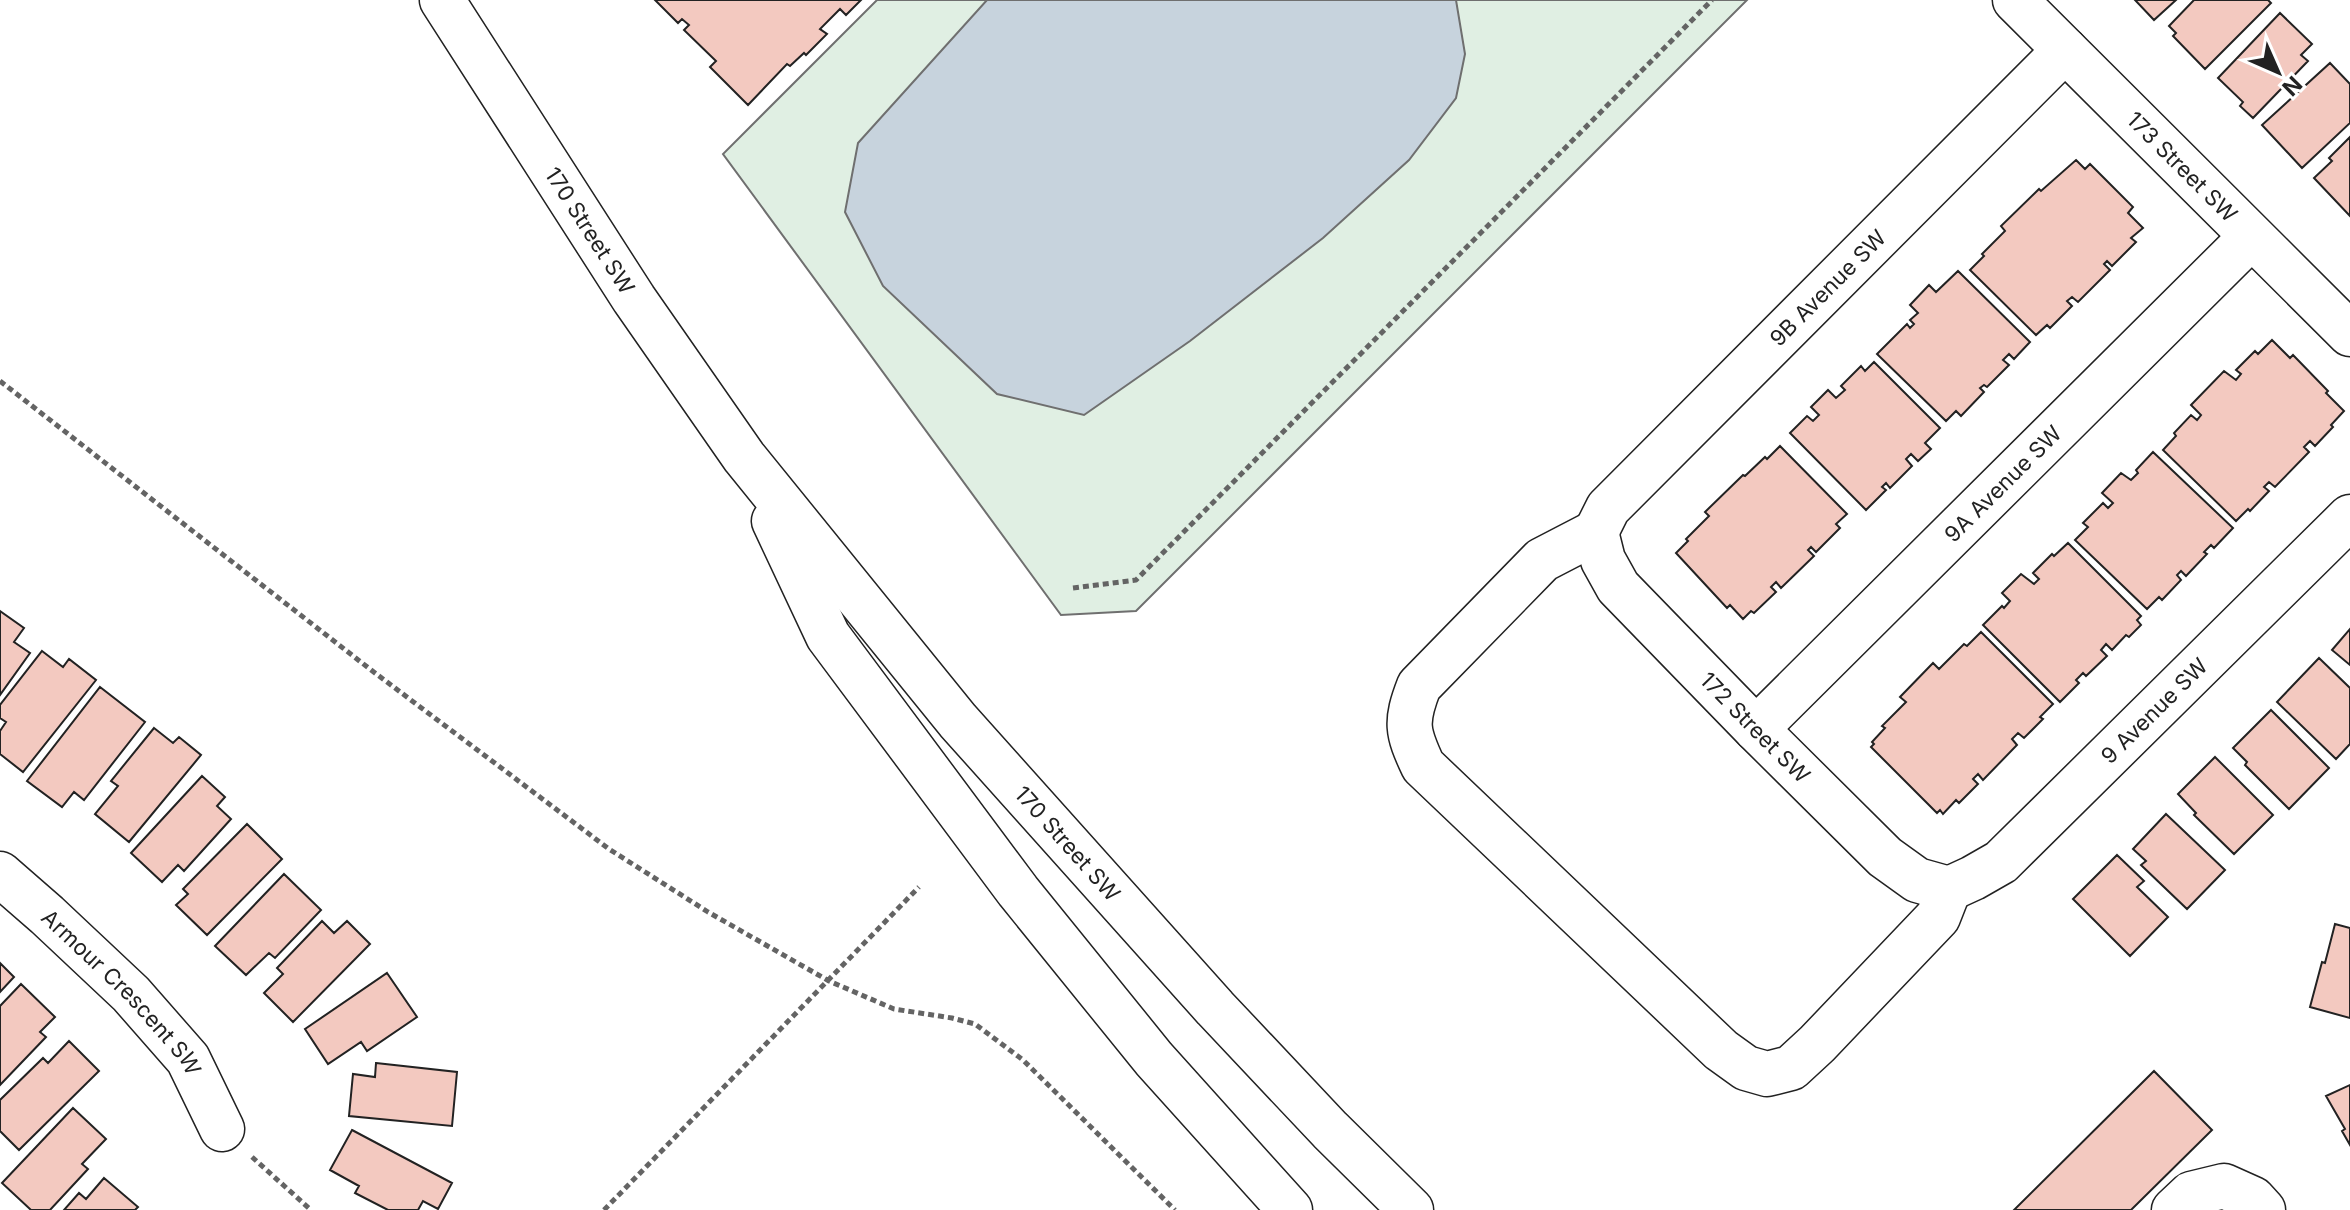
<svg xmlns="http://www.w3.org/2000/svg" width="2350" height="1210" font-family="Inter,sans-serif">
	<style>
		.green { fill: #e0efe3; stroke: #6f6f6f; stroke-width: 2 }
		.water { fill: #c7d3dd; stroke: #6f6f6f; stroke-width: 2 }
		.building { fill: #f3c9c0; stroke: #222; stroke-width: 2 }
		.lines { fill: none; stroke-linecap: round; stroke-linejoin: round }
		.minor-casing { stroke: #222; stroke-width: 47 }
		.major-casing { stroke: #222; stroke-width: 47 }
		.path { stroke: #646464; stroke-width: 5; stroke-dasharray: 6 4; stroke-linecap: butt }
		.minor { stroke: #fff; stroke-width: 44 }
		.major { stroke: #fff; stroke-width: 44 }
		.labels { text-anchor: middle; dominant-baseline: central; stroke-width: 6; stroke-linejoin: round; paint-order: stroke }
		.street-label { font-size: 22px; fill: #222; stroke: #fff }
	</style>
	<rect width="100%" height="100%" fill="#fff"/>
	<path class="green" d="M877 0H1747L1136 611 1061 615 723 154Z"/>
	<path class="water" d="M987 0H1456L1465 54 1456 98 1409 160 1323 238 1190 341 1084 415 997 394 883 286 845 212 858 143Z"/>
	<path class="building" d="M655 0H861L846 15 840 9 820 29 827 34 806 55 804 53 790 66 787 64 748 105 710 67 716 61 684 30 689 25 682 19 678 23Z
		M2135 0H2176L2154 20Z
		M2194 0H2268L2271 3 2205 69 2173 36 2176 33 2169 26Z
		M2280 13 2312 44 2301 55 2308 61 2253 118 2240 106 2243 102 2218 78Z
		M2330 63 2350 84V123L2302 168 2262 125Z
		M2350 137V216L2314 178 2332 161 2329 158Z
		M2076 160 2085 169 2090 164 2133 207 2128 213 2143 228 2131 238 2136 242 2112 266 2107 261 2104 264 2110 270 2078 302 2072 297 2067 301 2072 306 2050 328 2047 325 2036 335 1970 270 1984 256 1982 254 2005 231 2001 226 2039 189 2041 191Z
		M1958 271 2030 342 2014 359 2009 354 2003 360 2009 365 1987 387 1984 385 1980 388 1984 392 1961 416 1956 411 1946 421 1877 354 1907 324 1910 328 1914 324 1910 320 1918 313 1910 305 1929 285 1936 292Z
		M2272 340 2290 358 2293 355 2328 391 2326 393 2344 411 2331 425 2333 427 2315 446 2310 441 2304 447 2309 452 2275 487 2269 482 2264 487 2269 491 2250 511 2248 509 2236 521 2163 450 2176 436 2174 433 2191 415 2197 420 2201 415 2191 405 2224 371 2236 380 2241 374 2236 370 2255 351 2258 354Z
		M1874 362 1940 428 1925 443 1931 449 1918 461 1911 454 1906 459 1912 466 1890 488 1886 483 1882 487 1886 490 1866 510 1790 433 1807 416 1813 421 1819 415 1811 407 1828 390 1836 398 1845 390 1841 386 1861 366 1865 371Z
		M1780 446 1847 514 1836 524 1840 528 1816 552 1811 547 1808 550 1814 556 1781 588 1776 582 1771 587 1776 592 1754 613 1751 611 1743 619 1730 605 1727 608 1676 553 1688 541 1686 539 1709 516 1705 512 1743 475 1745 476 1765 457 1767 459Z
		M2153 452 2233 528 2214 548 2211 545 2204 552 2207 554 2186 576 2181 571 2177 575 2181 580 2162 600 2159 597 2147 609 2075 540 2088 527 2083 523 2103 503 2108 508 2113 503 2102 493 2121 473 2131 480 2138 473 2136 470Z
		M2068 543 2141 616 2137 620 2141 625 2129 637 2126 635 2112 650 2106 644 2101 650 2107 656 2086 676 2083 673 2076 680 2079 683 2060 702 1983 625 2002 606 2004 608 2010 601 2002 593 2021 574 2034 584 2039 579 2033 573 2052 554 2054 556Z
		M0 611 24 628 14 642 30 653 0 695Z
		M2350 629V665L2332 650Z
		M1981 632 2053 704 2040 717 2043 719 2024 738 2018 733 2012 739 2017 745 1983 780 1978 774 1973 779 1978 784 1959 803 1956 800 1943 814 1940 810 1937 813 1871 747 1874 744 1872 742 1885 728 1882 726 1906 702 1900 697 1933 663 1939 669 1964 644 1967 646Z
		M42 651 63 667 69 659 96 680 23 772 0 754V731L6 722 0 718V705Z
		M2319 658 2350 688V744L2336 759 2277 702Z
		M100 687 145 722 84 800 74 792 62 807 27 781Z
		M2271 710 2329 768 2289 809 2245 765 2247 762 2233 748Z
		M154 728 173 743 179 737 201 755 129 842 95 814 118 786 111 781Z
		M2215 757 2273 815 2234 854 2194 815 2196 813 2178 794Z
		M202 776 225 797 217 806 231 819 184 871 178 865 162 882 131 853Z
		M2166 814 2225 870 2187 909 2141 865 2146 861 2133 849Z
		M247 824 282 859 207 935 176 905 188 894 183 889Z
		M2117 855 2144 881 2137 887 2168 917 2130 956 2073 899Z
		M284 874 321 910 275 958 269 953 246 975 215 946Z
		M322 921 334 933 347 921 370 944 293 1022 264 993 283 974 277 968Z
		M2335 924 2350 928V1018L2310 1007 2322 962 2325 963Z
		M0 963 14 977 0 992Z
		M387 973 417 1017 367 1051 361 1042 328 1064 305 1029Z
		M21 984 55 1017 40 1032 46 1037 0 1085V1006Z
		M69 1041 99 1071 19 1150 0 1131V1100L43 1058 48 1063Z
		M376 1063 457 1072 452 1126 349 1116 353 1074 375 1077Z
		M2154 1071 2212 1130 2131 1210H2014Z
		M2350 1085V1145L2342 1131 2345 1129 2326 1096Z
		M73 1108 106 1139 82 1164 88 1169 50 1210H31L2 1183Z
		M352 1130 452 1183 438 1209 423 1201 418 1210H388L355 1193 359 1186 330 1170Z
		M104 1178 138 1207 135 1210H64L79 1193 86 1199Z"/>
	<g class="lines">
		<defs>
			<g id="minor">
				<path id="s1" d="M2015 0 2350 334"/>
				<path d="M1596 532 1542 560 1419 686C1405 722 1407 732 1423 766L1721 1050 1746 1068 1767 1074 1791 1068 1817 1044 1938 917 1949 889"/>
				<path id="s2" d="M1596 532 1608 508 2065 50"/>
				<path id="s3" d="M1596 532 1603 560 1618 587 1756 729 1885 857 1917 880 1949 889"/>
				<path id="s4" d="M1756 729 2251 237"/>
				<path id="s5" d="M0 874 47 915 131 994 188 1059 222 1129"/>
				<path id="s6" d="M1949 889 1973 878 2001 862 2350 517"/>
				<path d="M2174 1210 2191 1194 2224 1186 2253 1199 2263 1210"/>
			</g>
			<g id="major">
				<path id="s7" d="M442 0 634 299 744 457 958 721 1215 1008 1330 1130 1411 1210"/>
				<path d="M774 521 828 636 1018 891 1154 1059 1290 1210"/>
			</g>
		</defs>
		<use href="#minor" class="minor-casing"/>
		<use href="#major" class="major-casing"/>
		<path class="path" d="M0 381 375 673 609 849 708 912 829 981 894 1009 952 1018 975 1024 1023 1060 1175 1210
			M1073 588 1136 580 1712 0
			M252 1157 311 1210
			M604 1210 919 887"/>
		<use href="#minor" class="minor"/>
		<use href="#major" class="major"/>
	</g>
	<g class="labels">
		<g class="street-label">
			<text stroke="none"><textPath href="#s1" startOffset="236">173 Street SW</textPath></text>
			<text stroke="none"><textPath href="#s7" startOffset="274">170 Street SW</textPath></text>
			<text stroke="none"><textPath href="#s2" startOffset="338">9B Avenue SW</textPath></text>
			<text stroke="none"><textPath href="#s4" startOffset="348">9A Avenue SW</textPath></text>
			<text stroke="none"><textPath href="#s6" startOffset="274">9 Avenue SW</textPath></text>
			<text stroke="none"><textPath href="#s3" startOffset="256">172 Street SW</textPath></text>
			<text stroke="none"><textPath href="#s7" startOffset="1052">170 Street SW</textPath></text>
			<text stroke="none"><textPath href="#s5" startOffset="170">Armour Crescent SW</textPath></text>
		</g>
	</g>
	<g transform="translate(2278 72) rotate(135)" stroke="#ffffff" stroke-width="6" paint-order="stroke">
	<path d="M0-6L14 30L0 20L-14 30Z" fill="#222222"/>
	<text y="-12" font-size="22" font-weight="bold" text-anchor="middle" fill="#222222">N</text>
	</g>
</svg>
